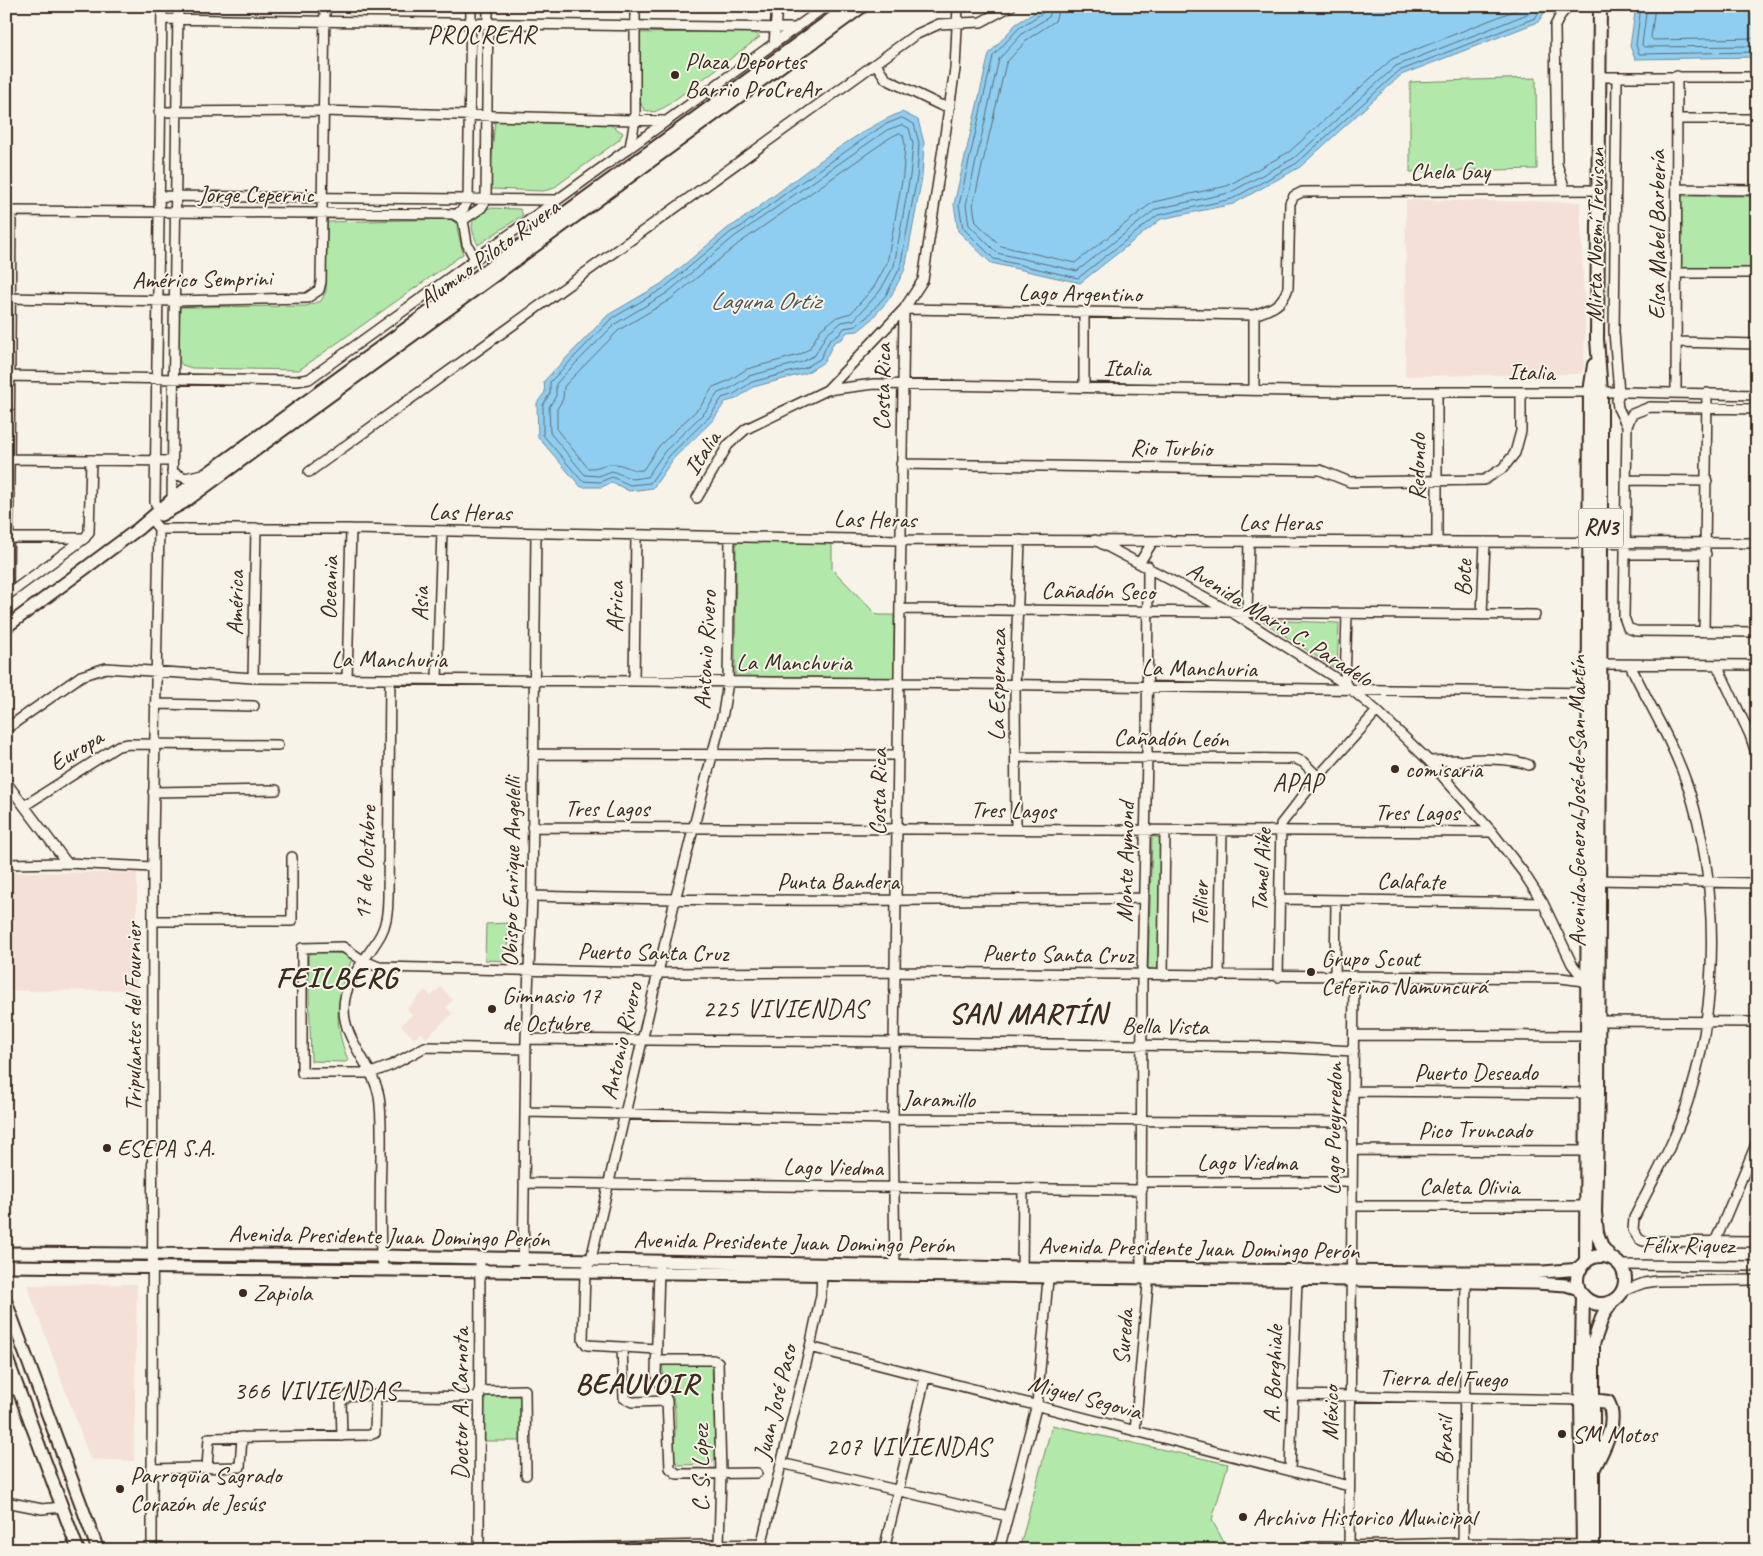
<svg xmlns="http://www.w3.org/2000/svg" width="1763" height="1556" font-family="Caveat,sans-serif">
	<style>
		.built { fill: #f4e0d6 }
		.green { fill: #b2e8aa; stroke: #768964 }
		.water { fill: #90cef1; stroke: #6e8c9d }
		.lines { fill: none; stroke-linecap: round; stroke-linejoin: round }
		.shore { stroke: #5d6c72; stroke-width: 1 }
		.minor-casing { stroke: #3b2a1e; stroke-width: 12 }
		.major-casing { stroke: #3b2a1e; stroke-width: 15 }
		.highway-casing { stroke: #3b2a1e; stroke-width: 16 }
		.minor { stroke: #f7f3e8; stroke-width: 9 }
		.major { stroke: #f7f3e8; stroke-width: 11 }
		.highway { stroke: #f7f3e8; stroke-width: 12 }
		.poi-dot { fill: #3b2a1e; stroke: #f7f3e8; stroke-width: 2 }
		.labels { text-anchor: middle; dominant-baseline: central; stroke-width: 4; stroke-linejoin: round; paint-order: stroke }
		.shield { fill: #f7f3e8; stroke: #73665b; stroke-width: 1 }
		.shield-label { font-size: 22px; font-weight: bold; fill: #3b2a1e }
		.poi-label { font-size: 24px; fill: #3b2a1e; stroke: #f7f3e8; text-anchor: start }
		.street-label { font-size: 24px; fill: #3b2a1e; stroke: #f7f3e8 }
		.neighbourhood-label { font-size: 25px; letter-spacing: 1px; fill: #3b2a1e; stroke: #f7f3e8 }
		.water-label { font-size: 25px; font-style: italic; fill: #505353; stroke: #f7f3e8 }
		.district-label { font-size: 29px; font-weight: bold; letter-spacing: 1px; fill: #3b2a1e; stroke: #f7f3e8 }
	</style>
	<rect width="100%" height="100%" fill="#f7f3e8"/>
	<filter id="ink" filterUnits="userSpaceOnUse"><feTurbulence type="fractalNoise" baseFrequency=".02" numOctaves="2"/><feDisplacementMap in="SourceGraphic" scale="10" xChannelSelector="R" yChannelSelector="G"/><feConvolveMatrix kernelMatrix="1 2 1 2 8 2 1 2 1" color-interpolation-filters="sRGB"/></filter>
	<g filter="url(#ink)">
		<path class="built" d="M1406 200 1580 202 1585 323 1584 368 1580 374 1405 376Z
			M6 872 137 873V990L6 991Z
			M441 987 453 1000 446 1007 452 1014 426 1038 421 1032 414 1039 401 1025 412 1015 407 1009 425 990 431 996Z
			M137 1284 134 1461 90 1459 27 1285Z"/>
		<path class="green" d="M752 31 760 37 665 107 654 112 644 110 639 99V33Z
			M1536 78 1537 169 1410 172V82Z
			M495 121 611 125 623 133 619 140 552 189 543 191 492 189 489 183Z
			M1681 196H1757V269L1681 268Z
			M489 208 520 209 523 215 478 245C469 226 469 217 489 208Z
			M451 219 456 223 463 254 299 370 192 368 182 365 178 359 180 307 306 306 321 301 326 291 327 222Z
			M736 541 832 542V569L877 615H894V678L735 676Z
			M1261 620 1339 623 1337 670Z
			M1152 836 1160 838 1158 970 1148 968Z
			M508 923 507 961 485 960 486 924Z
			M314 952 349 954 352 959C337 998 332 1020 348 1060L346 1062 311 1061 308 955Z
			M666 1363 709 1364 712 1368 716 1458 711 1464 678 1465 674 1459C674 1438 678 1414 672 1394 669 1383 661 1377 663 1364Z
			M483 1396H522V1441H483Z
			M1052 1425 1228 1464 1212 1520 1228 1550H1019Z"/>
		<path class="water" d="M1045 6H1549L1538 22 1401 75 1300 167 1233 204 1161 219 1080 283 991 263 958 231 954 204 989 54 1016 24Z
			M1636 6H1757V57L1635 59 1630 46Z
			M902 112 918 120 924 143 922 177 905 269 890 298 869 322 858 331 847 332 842 339 834 342 824 362 806 373 753 387 736 399 725 402 714 419 674 458 653 488 629 491 612 482 602 487H581L538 437 537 403 545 392 544 381 608 315 661 284 728 228C746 218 762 204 779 192 812 166 864 127 902 112Z"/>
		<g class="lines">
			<path class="shore" d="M1046 6 1044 12 1019 28 993 56 959 205 963 228 994 259 1078 278 1158 215 1232 199 1297 163 1399 71 1535 18 1543 6
				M1053 6 1049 17 1023 33 999 59 966 205 969 225 997 253 1077 271 1156 209 1229 193 1294 158 1396 66 1530 13 1535 6
				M1060 6 1055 21 1028 39 1006 63 973 205 976 222 1001 246 1075 263 1153 202 1227 186 1289 152 1392 59 1526 6
				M1641 6 1636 45 1639 54 1757 52
				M1647 6 1642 45 1644 47 1757 46
				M1655 6 1651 37 1653 40 1757 38
				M902 118 914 124 919 143 917 177 900 268 886 295 866 318 856 326 844 328 839 335 830 339 820 359 805 368 752 382 734 394 722 398 710 416 670 455 650 483 630 485 612 477 600 482 582 481 543 435V405L550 393V382L611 319 664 288 731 232 742 226 790 190 884 125Z
				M902 125 909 128 913 144 910 176 894 266 880 291 854 320 842 322 826 335 815 355 802 362 749 376 731 388 718 393 705 412 665 451 647 477 632 479 612 471 599 476 585 475 550 433 549 407 556 396V384L563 376 615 324 667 293 734 237 887 130Z
				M900 133 903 135 905 145 903 175 887 263 874 287 851 313 837 317 821 329 809 349 799 355 747 369 728 381 713 387 700 407 659 446 643 470C631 472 624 463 612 464 603 464 597 469 588 468L557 430V409L563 399 564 387 569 381 619 330 671 299 738 244 891 137Z"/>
			<defs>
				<path id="minor" d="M162 19 796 28
					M774 44 777 6
					M876 64 886 79 940 105 950 106
					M1600 77H1757
					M1617 77 1614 332 1619 393 1617 400 1618 408 1627 426 1624 617 1628 628 1636 631 1757 632
					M159 112 323 111 666 121
					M1677 119H1757
					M630 147 635 120V6
					M1677 189 1757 190
					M1565 190 1557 164 1555 26 1560 16 1568 6
					M159 196 557 200
					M6 211 453 214 463 220 467 244 475 259
					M456 215 464 208 468 200 471 6
					M463 220 481 208 486 200 488 6
					M1677 273H1757
					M6 298 174 301 307 298 319 290 321 282 325 6
					M904 309 1254 315
					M1676 342 1757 344
					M6 376 297 381 309 379 826 6
					M1084 387V314
					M827 390 904 309 923 280 955 69 958 6
					M1254 390V315C1271 309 1282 306 1288 288L1290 203 1294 196 1302 192 1599 190
					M1676 393 1677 76
					M1627 426 1632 414 1650 407 1757 409
					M6 459 172 461
					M901 464 1320 470 1350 482 1484 480 1503 468 1515 453 1521 431V392
					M172 472 185 478 203 474
					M309 472 915 35 939 24 981 22 1011 6
					M1627 480 1707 481
					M697 498 728 445 746 429 827 390 874 384 1350 392H1627L1757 395
					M172 503 178 6
					M161 514 155 502 162 6
					M150 518 159 529 153 839 152 1550
					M159 529H351L900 540 1757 543
					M6 538H85
					M1095 540 1233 613 1345 684 1377 711 1429 761 1492 832 1523 872 1543 903 1572 964 1587 983
					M1437 542V392
					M1626 554H1706
					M1140 562 1153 541
					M8 595 11 211
					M6 596 85 538 89 532 91 460
					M901 609 1535 615
					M1247 613 1249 542
					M1482 615 1485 542
					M1704 632 1707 393
					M1595 664 1757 665
					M1630 665C1649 704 1673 743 1687 784 1720 882 1719 1003 1688 1101 1675 1142 1653 1180 1634 1218L1633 1230 1639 1239 1643 1241 1757 1242
					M1717 665 1750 735 1757 756
					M253 678 256 528
					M347 679 351 529
					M437 679 442 531
					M634 681 636 535
					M1345 684 1347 614
					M155 704 254 706
					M6 729 81 676 106 668 253 678 900 683 1595 693
					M533 754 898 755
					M1016 757 1296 759 1303 762 1318 777
					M1429 761 1458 760
					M6 782 67 863
					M1447 782 1451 766C1462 755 1514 759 1529 765
					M153 792 276 790
					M24 806 118 746 129 744 278 745
					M532 827 1492 832
					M1016 829 1015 686 1020 540
					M6 864 67 863 153 867
					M1595 880 1757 883
					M532 896C736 902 940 901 1144 898
					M1279 899 1543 903
					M154 921H292V857
					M1163 975 1165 832
					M1219 976 1222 832
					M1278 977 1281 824 1318 777 1377 711
					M1335 977 1336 900
					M1598 1021 1757 1022
					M1354 1035 1591 1036
					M526 1039 895 1042 1274 1047 1354 1051
					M526 1049 425 1047 392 1065 371 1073H302V948L343 947 362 960 379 967 658 973 895 972 1561 978 1591 982
					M1353 1091 1590 1093
					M525 1112 893 1119 1353 1122
					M1353 1150 1592 1151
					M1142 1182H1352
					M524 1183 1142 1190
					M1352 1206H1586
					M1715 1242 1757 1142
					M1620 1265 1757 1266
					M659 1268 656 1374 667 1401 670 1468 677 1474 757 1473
					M384 1270 381 1256C380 1223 380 1190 381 1157 381 1137 382 1116 379 1096 373 1065 343 1040 344 1008 344 979 368 958 381 934 387 923 388 910 388 897L390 679
					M895 1271 893 1119 904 309
					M523 1272 526 1039 532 899 536 533
					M1022 1273 1023 1188
					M1623 1291 1644 1283 1657 1281 1757 1280
					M810 1347 1349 1486
					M622 1348 624 1398 632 1402 667 1401
					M657 1349 587 1345 583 1340 585 1273 591 1259 675 900 723 713 728 682 730 537
					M656 1360H713L718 1362 721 1473 719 1545
					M6 1388 19 1391
					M479 1391 525 1390 526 1475
					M1292 1395 1585 1400
					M1135 1431 1148 1284 1141 1268 1142 975 1147 757 1148 566
					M342 1436 341 1402 349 1395 479 1397
					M781 1463 1007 1516
					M207 1468 209 1438 369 1435 375 1433 376 1396
					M151 1469 240 1467 242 1437
					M1290 1471 1297 1280
					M6 1502 42 1509 63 1507
					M479 1549 480 1258
					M458 1550 761 1544
					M760 1550 810 1347 821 1295 822 1270
					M884 1550 925 1378
					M999 1550 1037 1404 1048 1279 1044 1271
					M1304 1550 1309 1547 1463 1543 1587 1545
					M1349 1550 1354 978
					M1463 1550 1466 1277"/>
				<path id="major" d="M161 515 183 503 863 6
					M6 627 138 529 175 497 849 6
					M6 1253 381 1256 1022 1268 1431 1272H1543L1581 1269
					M6 1266 1351 1280 1536 1283 1566 1285 1579 1289
					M6 1302 98 1550
					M6 1356 78 1550"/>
				<path id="highway" d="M1600 6 1597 339 1601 392V542L1598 1093 1595 1212 1597 1233 1602 1247 1611 1258
					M1577 1280a24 24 0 1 1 48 0a24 24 0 1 1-48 0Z
					M1586 1262 1590 392 1594 365
					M1592 1400 1608 1402C1619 1423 1603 1449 1594 1468
					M1583 1550 1581 1400 1583 1296
					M1593 1550V1344L1603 1315 1612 1302"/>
			</defs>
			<use href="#minor" class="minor-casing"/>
			<use href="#major" class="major-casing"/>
			<use href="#highway" class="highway-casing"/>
			<use href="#minor" class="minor"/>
			<use href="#major" class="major"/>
			<use href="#highway" class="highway"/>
		</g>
	</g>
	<g class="poi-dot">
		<circle cx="675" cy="75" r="5"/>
		<circle cx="1395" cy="769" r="5"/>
		<circle cx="1311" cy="972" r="5"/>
		<circle cx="492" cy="1009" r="5"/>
		<circle cx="107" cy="1148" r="5"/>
		<circle cx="243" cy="1293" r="5"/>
		<circle cx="1562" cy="1434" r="5"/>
		<circle cx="120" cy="1489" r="5"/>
		<circle cx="1243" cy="1517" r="5"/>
	</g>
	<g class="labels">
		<rect class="shield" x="1578.5" y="508.5" width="45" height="39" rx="4"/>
		<g class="shield-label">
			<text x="1601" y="528">RN3</text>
		</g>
		<g class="poi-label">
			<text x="685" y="61">Plaza Deportes<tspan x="685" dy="28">Barrio ProCreAr</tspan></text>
			<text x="1405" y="769">comisaria</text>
			<text x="1321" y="958">Grupo Scout<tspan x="1321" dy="28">Ceferino Namuncurá</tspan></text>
			<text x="502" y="995">Gimnasio 17<tspan x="502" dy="28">de Octubre</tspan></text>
			<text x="117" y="1148">ESEPA S.A.</text>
			<text x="253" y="1293">Zapiola</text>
			<text x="1572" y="1434">SM Motos</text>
			<text x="130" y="1475">Parroquia Sagrado<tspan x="130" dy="28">Corazón de Jesús</tspan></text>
			<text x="1253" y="1517">Archivo Historico Municipal</text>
		</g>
		<g class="street-label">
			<text transform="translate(1450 171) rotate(-1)">Chela Gay</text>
			<text x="256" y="194">Jorge Cepernic</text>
			<text transform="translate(1595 235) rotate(-89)">Mirta Noemí Trevisan</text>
			<text transform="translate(1657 235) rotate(-90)">Elsa Mabel Barbería</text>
			<text transform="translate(489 253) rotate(-36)">Alumno Piloto Rivera</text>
			<text transform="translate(202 279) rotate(-1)">Américo Semprini</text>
			<text transform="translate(1080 293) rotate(1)">Lago Argentino</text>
			<text transform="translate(1127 368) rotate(1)">Italia</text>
			<text x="1531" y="372">Italia</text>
			<text transform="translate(882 387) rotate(-89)">Costa Rica</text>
			<text transform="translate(1171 448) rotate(1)">Rio Turbio</text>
			<text transform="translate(702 453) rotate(-57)">Italia</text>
			<text transform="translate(1417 467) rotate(-90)">Redondo</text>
			<text transform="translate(470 512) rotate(1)">Las Heras</text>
			<text transform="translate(875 519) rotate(1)">Las Heras</text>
			<text x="1280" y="522">Las Heras</text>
			<text transform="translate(1463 578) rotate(-88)">Bote</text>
			<text transform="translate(329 588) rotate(-88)">Oceania</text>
			<text transform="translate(1098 591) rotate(1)">Cañadón Seco</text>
			<text transform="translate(235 603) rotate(-89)">América</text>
			<text transform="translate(420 604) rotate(-88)">Asia</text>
			<text transform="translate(615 607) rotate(-89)">Africa</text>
			<text transform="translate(1280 624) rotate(32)">Avenida Mario C. Paradelo</text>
			<text transform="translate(705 650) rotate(-87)">Antonio Rivero</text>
			<text x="389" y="659">La Manchuria</text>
			<text x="794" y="662">La Manchuria</text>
			<text transform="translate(1199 668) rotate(1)">La Manchuria</text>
			<text transform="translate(997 685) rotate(-89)">La Esperanza</text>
			<text transform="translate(1171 738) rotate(1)">Cañadón León</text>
			<text transform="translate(76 750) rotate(-32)">Europa</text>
			<text transform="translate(878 792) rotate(-89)">Costa Rica</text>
			<text transform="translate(1577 801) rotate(-90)">Avenida General José de San Martín</text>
			<text x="607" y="808">Tres Lagos</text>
			<text transform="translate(1013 810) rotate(1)">Tres Lagos</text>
			<text x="1417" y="812">Tres Lagos</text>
			<text transform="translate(1125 862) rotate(-89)">Monte Aymond</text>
			<text transform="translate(365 863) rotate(-87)">17 de Octubre</text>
			<text transform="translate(1261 870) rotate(-87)">Tamel Aike</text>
			<text transform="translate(511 872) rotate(-89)">Obispo Enrique Angelelli</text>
			<text x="838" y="881">Punta Bandera</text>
			<text transform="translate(1411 881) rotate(1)">Calafate</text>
			<text transform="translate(1200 904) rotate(-89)">Tellier</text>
			<text transform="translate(653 952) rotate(1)">Puerto Santa Cruz</text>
			<text transform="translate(1058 954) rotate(1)">Puerto Santa Cruz</text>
			<text transform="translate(133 1017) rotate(-90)">Tripulantes del Fournier</text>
			<text transform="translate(1165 1026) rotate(1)">Bella Vista</text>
			<text transform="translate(621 1041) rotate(-77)">Antonio Rivero</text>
			<text x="1476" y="1072">Puerto Deseado</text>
			<text transform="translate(939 1099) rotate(1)">Jaramillo</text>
			<text transform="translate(1333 1129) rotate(-89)">Lago Pueyrredon</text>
			<text x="1475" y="1130">Pico Truncado</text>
			<text x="1247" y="1162">Lago Viedma</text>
			<text transform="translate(833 1167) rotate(1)">Lago Viedma</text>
			<text x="1469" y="1186">Caleta Olivia</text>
			<text transform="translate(389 1236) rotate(1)">Avenida Presidente Juan Domingo Perón</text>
			<text transform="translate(794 1242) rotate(1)">Avenida Presidente Juan Domingo Perón</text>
			<text x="1688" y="1245">Félix Riquez</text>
			<text transform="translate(1199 1248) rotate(1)">Avenida Presidente Juan Domingo Perón</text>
			<text transform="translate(1123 1337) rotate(-85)">Sureda</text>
			<text transform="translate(1273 1374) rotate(-88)">A. Borghiale</text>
			<text transform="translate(1443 1378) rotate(1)">Tierra del Fuego</text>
			<text transform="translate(1085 1397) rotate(15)">Miguel Segovia</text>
			<text transform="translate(775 1402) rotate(-76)">Juan José Paso</text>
			<text transform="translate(460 1404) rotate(-90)">Doctor A. Carnota</text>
			<text transform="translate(1330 1413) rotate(-89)">México</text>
			<text transform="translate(1444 1441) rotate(-89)">Brasil</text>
			<text transform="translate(700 1468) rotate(-90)">C. S. López</text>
		</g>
		<g class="neighbourhood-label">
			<text x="482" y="35">PROCREAR</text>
			<text x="1298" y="783">APAP</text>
			<text x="785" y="1009">225 VIVIENDAS</text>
			<text x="316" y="1391">366 VIVIENDAS</text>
			<text x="908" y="1447">207 VIVIENDAS</text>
		</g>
		<g class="water-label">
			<text x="765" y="301">Laguna Ortiz</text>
		</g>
		<g class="district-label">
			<text x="337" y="977">FEILBERG</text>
			<text x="1028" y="1013">SAN MARTÍN</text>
			<text x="637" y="1383">BEAUVOIR</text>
		</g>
	</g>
	<rect width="1763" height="1556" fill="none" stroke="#f7f3e8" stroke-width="25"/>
	<rect x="12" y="12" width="1738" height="1531" fill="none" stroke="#3b2a1e" stroke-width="2" filter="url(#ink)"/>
</svg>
